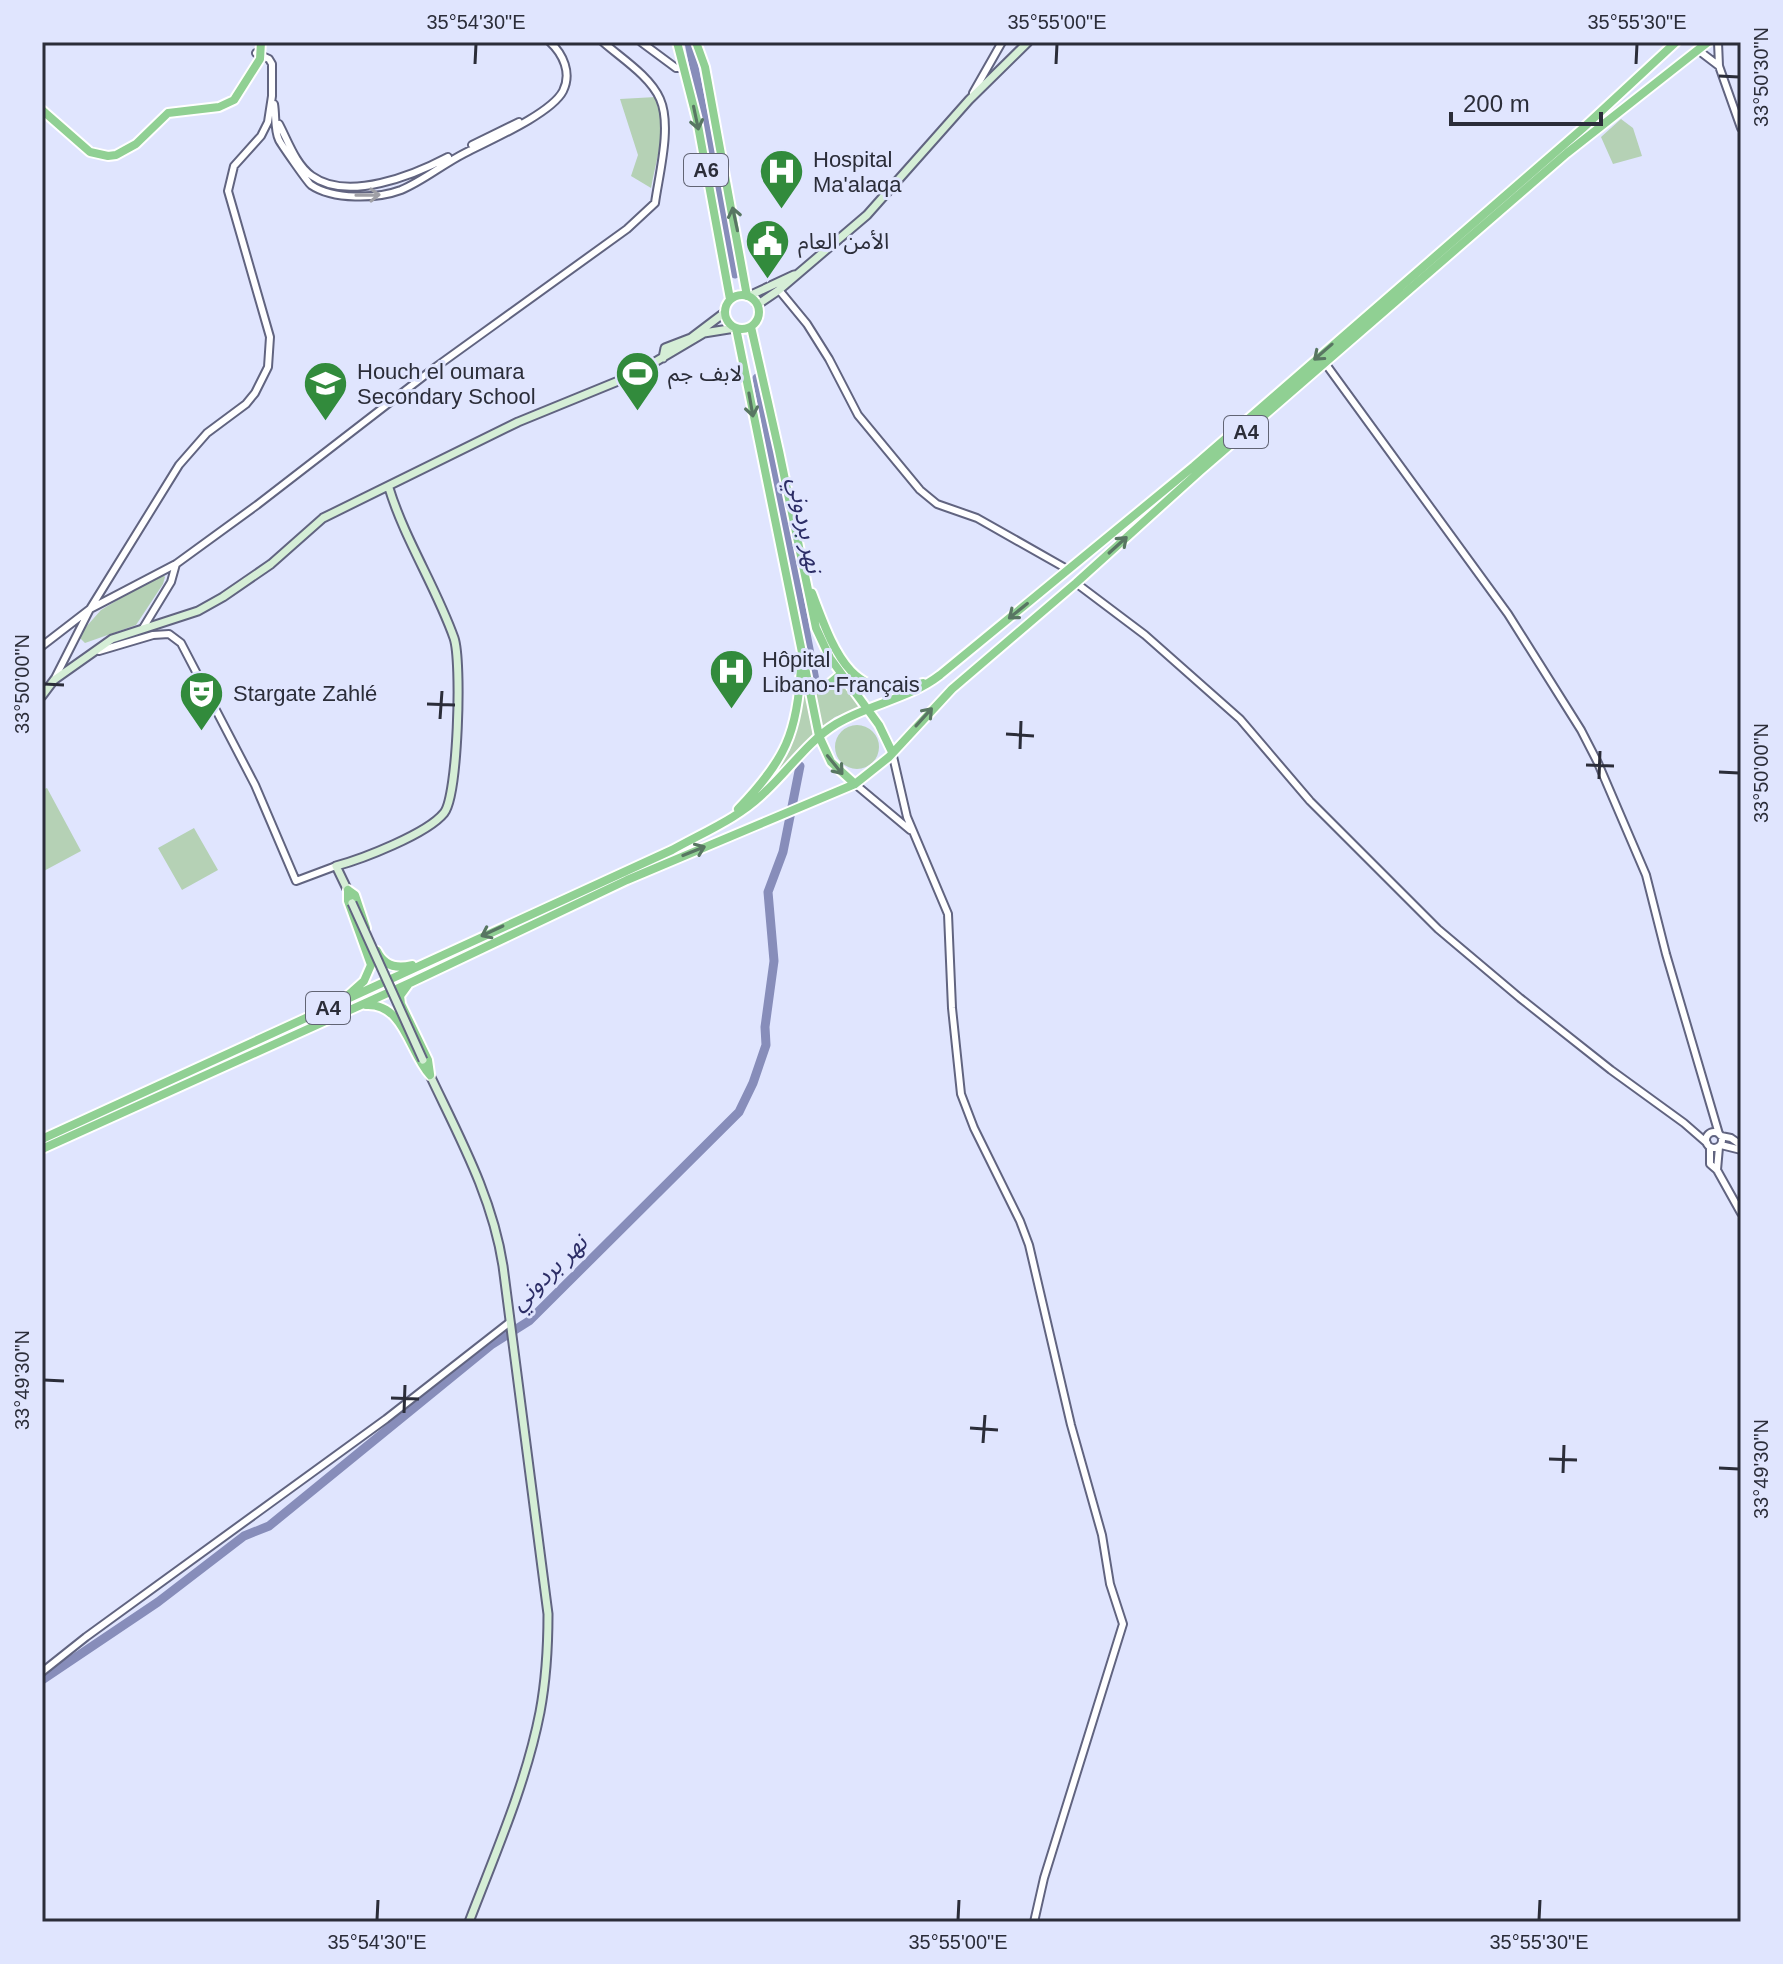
<svg xmlns="http://www.w3.org/2000/svg" width="1783" height="1964" font-family="Helvetica,'Noto Sans Arabic',sans-serif">
	<style>
		.green { fill: #b5d1b5 }
		.lines { fill: none; stroke-linecap: round; stroke-linejoin: round }
		.river { stroke: #878dba; stroke-width: 9 }
		.tertiary-casing { stroke: #616480; stroke-width: 10 }
		.secondary-casing { stroke: #616480; stroke-width: 11 }
		.trunk-casing { stroke: #fff; stroke-width: 12 }
		.tertiary { stroke: #fff; stroke-width: 6 }
		.secondary { stroke: #d5eed6; stroke-width: 7 }
		.trunk { stroke: #90d093; stroke-width: 8 }
		.secondary-bridge-casing { stroke: #616480; stroke-width: 11; stroke-linecap: butt }
		.secondary-bridge { stroke: #d5eed6; stroke-width: 7 }
		.oneway { stroke: #587662 }
		.oneway2 { stroke: #a0a0a6 }
		.ticks { fill: none; stroke: #2b2d39; stroke-width: 3 }
		.labels { text-anchor: middle; dominant-baseline: central; stroke-width: 6; stroke-linejoin: round; paint-order: stroke }
		.shield { fill: #e0e5fe; stroke: #616474; stroke-width: 2 }
		.shield-label { font-size: 20px; font-weight: bold; fill: #2b2d39 }
		.poi-label { font-size: 22px; fill: #2b2d39; stroke: #e0e5fe; text-anchor: start }
		.water-label { font-size: 24px; font-style: italic; fill: #2c2d66; stroke: #e0e5fe }
		.neatline { fill: none; stroke: #2b2d39; stroke-width: 3 }
		.ticks-label { font-size: 20px; text-anchor: middle; fill: #2b2d39 }
	</style>
	<rect width="100%" height="100%" fill="#e0e5fe"/>
	<path class="green" d="M656 97C669 123 656 160 651 188L631 176 638 155 620 99Z
		M1621 119 1633 128 1642 156 1613 164 1601 137Z
		M162 573 165 577 163 584 136 625 85 643 78 636 101 610Z
		M842 681 861 708 835 717 820 729 814 692 834 689Z
		M804 686 813 735 762 792 790 750Z
		M835 747a22 22 0 1 1 44 0a22 22 0 1 1-44 0Z
		M47 788 81 851 42 872V790Z
		M194 828 218 870 182 890 158 848Z"/>
	<g class="lines">
		<path class="river" d="M689 42 735 274
			M757 378 815 680
			M42 1680 158 1602 244 1536 269 1526 491 1345 529 1321 739 1112 753 1083 766 1045 765 1027 774 961 768 892 783 852 800 766"/>
		<defs>
			<path id="tertiary" d="M641 42 676 68H684
				M1718 42 1719 66 1741 128
				M1698 50 1719 66
				M973 93 1002 42
				M274 104C276 115 274 130 279 140 281 144 308 183 311 185 333 200 377 199 401 190 423 181 443 164 465 153 488 141 551 114 563 91 572 73 563 54 550 42
				M279 124C288 141 296 165 312 176 348 202 414 175 448 157
				M472 145 519 122
				M779 290 807 324 829 359 858 415 920 490 937 504 977 518 1067 569
				M1325 363 1508 614 1581 730 1598 763 1646 875 1666 954 1719 1134
				M1076 583 1145 635 1240 719 1310 801 1438 929 1520 998 1611 1070 1684 1123 1707 1143
				M143 628 171 582 176 564
				M42 646 90 609 176 564 257 505 433 369 627 229 655 203C659 174 672 126 660 99 650 76 621 58 603 42
				M99 651 153 635 169 634 181 643 255 785 296 881 336 866
				M54 680 90 609 179 465 207 433 246 404 255 393 268 367 270 337 228 191 234 166 261 136 268 122 272 96V64L269 59 256 53
				M892 752 907 817 948 914 952 1008 961 1094 974 1128 1020 1221 1029 1245 1071 1425 1102 1535 1110 1584 1123 1624 1044 1878 1034 1922
				M855 784 910 830
				M1706 1140a8 8 0 1 1 16 0a8 8 0 1 1-16 0Z
				M1721 1136 1731 1138 1741 1145
				M1721 1145 1741 1150
				M1710 1147V1164L1717 1170 1741 1213
				M1717 1170 1719 1147
				M42 1672 86 1637 386 1419 510 1322"/>
			<path id="secondary" d="M749 296 794 275
				M757 305 779 290 867 215 969 100 1028 42
				M663 358 665 348 691 338 724 313
				M42 696 54 680 112 639 198 611 223 597 271 564 323 518 518 422 633 375 704 333 735 328
				M349 893 336 866C362 859 427 834 444 813 458 796 462 661 454 638 436 587 405 540 389 488
				M428 1071C458 1135 492 1195 503 1266L548 1614C548 1647 546 1680 540 1712 526 1784 495 1854 469 1922"/>
			<path id="trunk" d="M677 42 697 120 730 299
				M696 42 705 67 747 296
				M42 110 90 152 108 156 116 155 136 144 168 113 219 107 234 100 260 59 261 42
				M725 312a17 17 0 1 1 34 0a17 17 0 1 1-34 0Z
				M751 327 779 451 816 628 830 658 879 725 892 752
				M736 328 819 736 831 762 855 784
				M812 593C833 648 851 708 923 683
				M808 686 829 684 841 674
				M738 809C785 760 798 733 801 665
				M348 890 355 895 366 928
				M377 951C384 966 397 969 412 965
				M408 985 400 996 401 1004 428 1060 430 1074
				M345 998 364 981 371 965 348 901V890
				M366 1005C404 1003 409 1052 430 1075
				M42 1139 672 850C704 832 739 818 765 792 789 770 808 741 836 724 869 704 909 699 940 675L1194 466 1582 129 1676 42
				M42 1149 412 982 627 880 855 784 889 757 952 689 1076 583 1200 471 1567 153 1708 42"/>
		</defs>
		<use href="#tertiary" class="tertiary-casing"/>
		<use href="#secondary" class="secondary-casing"/>
		<use href="#trunk" class="trunk-casing"/>
		<use href="#tertiary" class="tertiary"/>
		<use href="#secondary" class="secondary"/>
		<use href="#trunk" class="trunk"/>
		<defs>
			<path id="secondary-bridge" d="M352 903 423 1060"/>
		</defs>
		<use href="#secondary-bridge" class="secondary-bridge-casing"/>
		<use href="#secondary-bridge" class="secondary-bridge"/>
	</g>
	<defs><path id="oneway-shaft" d="M-6 0H5M1.5-3L5.5 0L1.5 3" fill="none" stroke-width="1.6" stroke-linecap="round" stroke-linejoin="round" transform="scale(2)"/></defs>
	<g class="oneway">
		<use href="#oneway-shaft" transform="translate(696 118) rotate(78)"/>
		<use href="#oneway-shaft" transform="translate(735 219) rotate(-102)"/>
		<use href="#oneway-shaft" transform="translate(1323 352) rotate(139)"/>
		<use href="#oneway-shaft" transform="translate(751 405) rotate(80)"/>
		<use href="#oneway-shaft" transform="translate(1118 545) rotate(-42)"/>
		<use href="#oneway-shaft" transform="translate(1018 611) rotate(141)"/>
		<use href="#oneway-shaft" transform="translate(924 717) rotate(-48)"/>
		<use href="#oneway-shaft" transform="translate(835 765) rotate(51)"/>
		<use href="#oneway-shaft" transform="translate(694 851) rotate(-22)"/>
		<use href="#oneway-shaft" transform="translate(492 931) rotate(155)"/>
	</g>
	<use class="oneway2" href="#oneway-shaft" transform="translate(368 195) rotate(-1)"/>
	<path class="ticks" d="M475 64 476 44M1056 64 1057 44M1636 64 1637 44M1719 76 1739 77M44 684 64 685M427 704 455 705M440 719 442 691M1006 734 1034 736M1020 749 1021 721M1586 765 1614 766M1719 772 1739 773M1599 779 1600 751M44 1380 64 1381M391 1398 419 1399M404 1413 405 1385M970 1428 998 1430M983 1443 985 1415M1549 1459 1577 1460M1719 1468 1739 1469M1563 1473 1564 1445M377 1920 378 1900M958 1920 959 1900M1539 1920 1540 1900"/>
	<defs>
		<symbol id="hospital-pin" viewBox="-11 -11 22 30"><path d="M0 17L-7.5 6A9.5 9.5 0 1 1 7.5 6Z" fill="#328b3c" stroke="#e0e5fe"/><path d="M-5-5h3v3.5h4V-5h3V5h-3V1.5h-4V5h-3Z" fill="#fff"/></symbol>
		<symbol id="civic-pin" viewBox="-11 -11 22 30"><path d="M0 17L-7.5 6A9.5 9.5 0 1 1 7.5 6Z" fill="#328b3c" stroke="#e0e5fe"/><path d="M-.6-6.5H3V-4.5H.6V-3L4-1V1h2V6H-6V1h2V-1L-.6-3ZM-1.2 2.5V6h2.4V2.5Z" fill="#fff"/></symbol>
		<symbol id="stadium-pin" viewBox="-11 -11 22 30"><path d="M0 17L-7.5 6A9.5 9.5 0 1 1 7.5 6Z" fill="#328b3c" stroke="#e0e5fe"/><path d="M0-5a6.5 5 0 1 0 0 10a6.5 5 0 1 0 0-10ZM-3.5-1.8h7v3.6h-7Z" fill="#fff"/></symbol>
		<symbol id="university-pin" viewBox="-11 -11 22 30"><path d="M0 17L-7.5 6A9.5 9.5 0 1 1 7.5 6Z" fill="#328b3c" stroke="#e0e5fe"/><path d="M0-5L7-2L0 1L-7-2ZM-4 1L0 2.5L4 1V4Q0 6-4 4Z" fill="#fff"/></symbol>
		<symbol id="theatre-pin" viewBox="-11 -11 22 30"><path d="M0 17L-7.5 6A9.5 9.5 0 1 1 7.5 6Z" fill="#328b3c" stroke="#e0e5fe"/><path d="M-5-5.5Q0-4 5-5.5V0Q5 5 0 6Q-5 5-5 0ZM-3.3-2.5H-1v1.5H-3.3ZM1-2.5H3.3v1.5H1ZM-2.8 1Q0 5.5 2.8 1Z" fill="#fff"/></symbol>
	</defs>
	<g fill-rule="evenodd">
		<use href="#hospital-pin" x="756" y="146" width="51" height="69"/>
		<use href="#civic-pin" x="742" y="216" width="51" height="69"/>
		<use href="#stadium-pin" x="612" y="348" width="51" height="69"/>
		<use href="#university-pin" x="300" y="358" width="51" height="69"/>
		<use href="#hospital-pin" x="706" y="646" width="51" height="69"/>
		<use href="#theatre-pin" x="176" y="668" width="51" height="69"/>
	</g>
	<g class="labels">
		<g class="shield">
			<rect x="684" y="154" width="44" height="32" rx="6"/>
			<rect x="1224" y="416" width="44" height="32" rx="6"/>
			<rect x="306" y="992" width="44" height="32" rx="6"/>
		</g>
		<g class="shield-label">
			<text x="706" y="170">A6</text>
			<text x="1246" y="432">A4</text>
			<text x="328" y="1008">A4</text>
		</g>
		<g class="poi-label">
			<text x="813" y="159">Hospital<tspan x="813" dy="25">Ma'alaqa</tspan></text>
			<text x="798" y="241">الأمن العام</text>
			<text x="357" y="371">Houch el oumara<tspan x="357" dy="25">Secondary School</tspan></text>
			<text x="668" y="373">لابف جم</text>
			<text x="762" y="659">Hôpital<tspan x="762" dy="25">Libano-Français</tspan></text>
			<text x="233" y="693">Stargate Zahlé</text>
		</g>
		<g class="water-label">
			<text transform="translate(806 525) rotate(79)">نهر بردوني</text>
			<text transform="translate(548 1272) rotate(-44)">نهر بردوني</text>
		</g>
	</g>
	<rect width="1783" height="1964" fill="none" stroke="#e0e5fe" stroke-width="88"/>
	<path d="M1451 112v12h150v-12" fill="none" stroke="#2b2d39" stroke-width="4"/>
	<text x="1463" y="112" font-size="24" fill="#2b2d39" stroke="#e0e5fe" stroke-width="6" paint-order="stroke">200 m</text>
	<rect x="44" y="44" width="1695" height="1876" class="neatline"/>
	<g class="ticks-label">
		<text x="476" y="29">35°54'30"E</text>
		<text x="1057" y="29">35°55'00"E</text>
		<text x="1637" y="29">35°55'30"E</text>
		<text transform="translate(1761 77) rotate(-90)" y="7">33°50'30"N</text>
		<text transform="translate(22 684) rotate(-90)" y="7">33°50'00"N</text>
		<text transform="translate(1761 773) rotate(-90)" y="7">33°50'00"N</text>
		<text transform="translate(22 1380) rotate(-90)" y="7">33°49'30"N</text>
		<text transform="translate(1761 1469) rotate(-90)" y="7">33°49'30"N</text>
		<text x="377" y="1949">35°54'30"E</text>
		<text x="958" y="1949">35°55'00"E</text>
		<text x="1539" y="1949">35°55'30"E</text>
	</g>
</svg>
